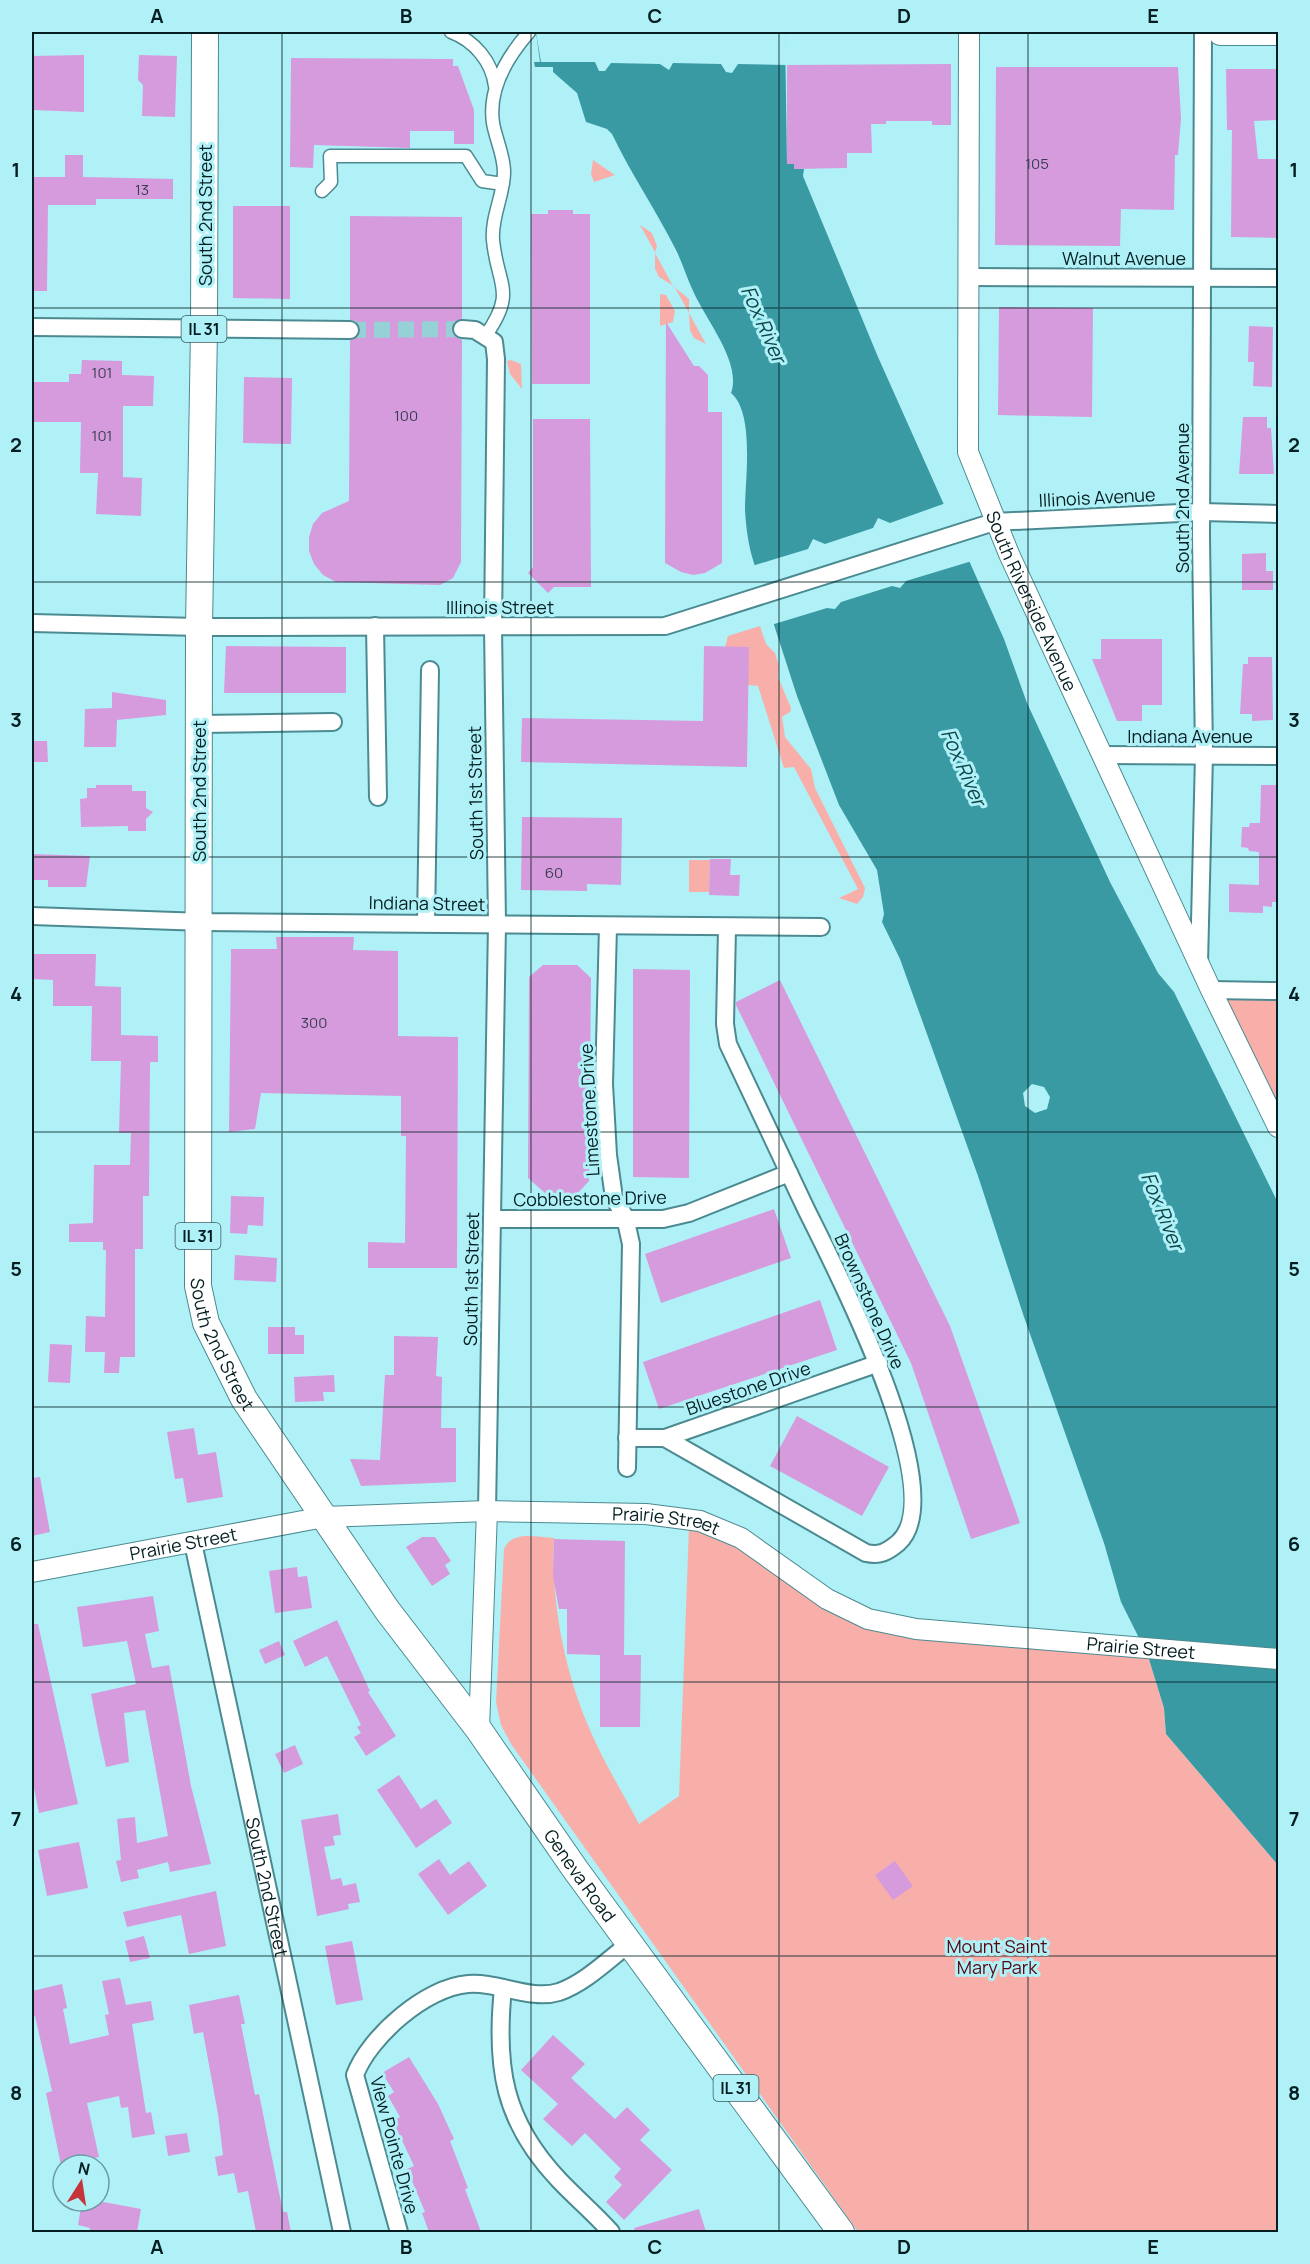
<svg xmlns="http://www.w3.org/2000/svg" width="1310" height="2264" font-family="Manrope,sans-serif">
	<style>
		.green { fill: #f8afaa }
		.water { fill: #399aa3; fill-rule: evenodd }
		.pier { fill: #b0f1f8 }
		.building { fill: #d69bdc }
		.lines { fill: none; stroke-linecap: round; stroke-linejoin: round }
		.minor-tunnel { stroke: #96d1d8; stroke-width: 16; stroke-dasharray: 16 8; stroke-linecap: butt }
		.pedestrian-casing { stroke: #4b8a90; stroke-width: 15 }
		.minor-casing { stroke: #4b8a90; stroke-width: 20 }
		.tertiary-casing { stroke: #4b8a90; stroke-width: 22 }
		.primary-casing { stroke: #4b8a90; stroke-width: 28 }
		.pedestrian { stroke: #fff; stroke-width: 12 }
		.minor { stroke: #fff; stroke-width: 16 }
		.tertiary { stroke: #fff; stroke-width: 20 }
		.primary { stroke: #fff; stroke-width: 26 }
		.grid { fill: none; stroke: #041e21; stroke-width: 1.5; stroke-opacity: 0.55 }
		.labels { text-anchor: middle; dominant-baseline: central; stroke-width: 6; stroke-linejoin: round; paint-order: stroke }
		.number-label { font-size: 15px; fill: #383d50 }
		.shield { fill: #b0f1f8; stroke: #385d62; stroke-width: 1.5 }
		.shield-label { font-size: 16px; font-weight: bold; fill: #041e21 }
		.street-label { font-size: 18px; fill: #041e21; stroke: #b0f1f8 }
		.park-label { font-size: 18px; fill: #58050e; stroke: #b0f1f8 }
		.water-label { font-size: 20px; font-style: italic; fill: #0d474c; stroke: #b0f1f8 }
		.neatline { fill: none; stroke: #041e21; stroke-width: 2 }
		.grid-label { font-size: 20px; text-anchor: middle; font-weight: bold; fill: #041e21 }
	</style>
	<rect width="100%" height="100%" fill="#b0f1f8"/>
	<path class="green" d="M593 160 615 175 594 182 591 174Z
		M640 225 652 233 657 246 655 253 673 286 689 299V313L706 344 694 338 690 330 689 313 674 286 659 277 655 269V252Z
		M660 294 666 295 675 311 673 322 660 326Z
		M511 360 521 364 522 389 510 374 507 361Z
		M760 626 766 644 775 653 779 666 778 677 791 708 790 712 782 717 785 737 811 769 815 788 865 888 863 897 857 904 839 898 858 889 794 767 784 768 758 686 748 685 725 647 728 636Z
		M689 860H710L709 892H689Z
		M1222 996H1278V1119Z
		M689 1527 740 1547 820 1605 1148 1656 1164 1708 1166 1734 1278 1865V2232H858L511 1744 501 1725 496 1702 504 1549C512 1530 536 1537 554 1538 551 1603 564 1670 590 1730 604 1763 623 1793 639 1824L679 1796Z"/>
	<path class="water" d="M536 32H785L787 164H794V169H804L803 176 878 357 1004 639 1027 703 1110 882 1158 973 1174 992 1278 1203V1865L1166 1734 1164 1708 1148 1656 1121 1602 1104 1543 1024 1317 978 1176 900 959 882 922 884 914 877 870 839 805 797 696 753 560C748 543 746 527 745 510 745 480 755 413 731 393 742 363 706 320 694 293 687 279 683 264 676 250 656 210 631 174 612 134L607 129 586 122 577 93 553 72V67H535L534 62H540ZM1032 1084 1044 1087 1050 1097 1047 1109 1035 1113 1025 1106 1023 1093Z"/>
	<path class="pier" d="M536 32H785L787 65 738 64 732 73 726 72 721 64 673 63 669 70 660 64 611 63 605 71H599L595 62H541Z
		M946 503 972 561 906 581 900 588 892 586 841 602 835 609 827 608 771 625 752 566 808 549 813 539 825 544 873 528 878 518 890 523Z"/>
	<path class="building" d="M84 55V112L32 110V56Z
		M139 55 177 56 175 117 142 116 143 85 138 80Z
		M291 58 453 59V66H458L474 110V144H454V131H410V148L314 145 313 168 290 167Z
		M951 64V125H932V121H886V124H871L872 153H847V168L794 169V164H787V65Z
		M996 67H1178L1181 118 1178 155H1175L1174 210 1121 209 1120 246 995 245Z
		M1226 69H1278V120L1254 121 1258 159H1278V238L1231 237 1232 130H1227Z
		M65 155H83V177L173 179V199H96V205H48L47 291H32V177H65Z
		M233 206H290V299L233 298Z
		M548 210H573V214H590V384H532L531 214H548Z
		M350 216 462 217V319L454 323 452 329 456 337 462 340 461 562 453 578 440 585 336 582 323 575 314 564 309 551V537L313 524 322 513 349 501 350 340 359 336 360 330 356 321 350 320Z
		M999 307 1093 308 1092 417 998 415Z
		M666 322 694 366H699L708 375V412H722V563L705 573 693 575 681 572 665 563Z
		M1249 326 1273 327 1272 387 1253 386 1254 362H1248Z
		M82 360 122 361V375L154 376 153 406H123V477L142 478 141 516 96 514 98 473H80L81 422H32V382H69V374H81Z
		M244 377 292 378 291 444 243 443Z
		M1243 417H1267V428H1271L1274 474H1239Z
		M533 419H590L591 587H554L548 593 528 573 533 567Z
		M1266 553V571H1273V590H1242V554Z
		M1101 639H1162V705H1142V721H1117L1092 659H1101Z
		M226 646 346 647V693H224Z
		M704 646 749 647 747 767 521 762 522 718 703 721Z
		M1248 657H1272L1273 720 1252 721V714H1240L1243 664H1248Z
		M112 692 166 700V715L117 720 116 747H84L85 709 112 708Z
		M32 741H47L48 762H32Z
		M96 785H132V791H146V808L153 812 146 819V831H128V826L81 827 80 799 87 798V788H96Z
		M1261 785H1278V902H1272V907L1263 906V913L1229 912V884L1259 885V852L1249 851 1248 848 1241 847 1242 827H1249L1250 823H1260Z
		M522 817 622 818 621 885 587 884V891L521 890Z
		M32 854 90 856 86 887H48V880H32Z
		M710 859H731L730 875H740L739 896 709 895Z
		M276 937H354L353 950 398 951V1036L458 1037 457 1268H368V1242L405 1243 406 1136H401V1096L261 1093 255 1129 229 1132 231 949H277Z
		M32 954H96L95 986 121 987V1035L158 1036V1062H150L149 1196H143V1249H135V1357H120L119 1373H104L105 1352H85L86 1316 105 1317 106 1250H103V1242H69V1224L93 1223 94 1165H130L131 1133H119L121 1061H91L92 1006H53V980L32 979Z
		M543 965H577L591 978 589 1181 577 1194 545 1193 528 1178 529 977Z
		M633 969 690 970 689 1178 633 1177Z
		M780 980 950 1326 1020 1523 971 1539 911 1363 736 1005V1002Z
		M231 1196 264 1197 263 1226 248 1225 247 1234 230 1233Z
		M774 1209 791 1258 661 1303 645 1254Z
		M235 1255 277 1258 276 1282 234 1280Z
		M820 1300 837 1350 659 1409 643 1362Z
		M268 1327H295V1335H304V1354H268Z
		M394 1336 438 1337 436 1376 442 1377 441 1428H456V1482L361 1486 350 1459 380 1460 385 1375H394Z
		M50 1344 72 1345 70 1383 48 1382Z
		M334 1375 335 1392H323L324 1401 295 1402 294 1377Z
		M797 1416 889 1467 862 1516 770 1466Z
		M194 1428 198 1455 216 1452 223 1497 187 1503 183 1478 175 1479 167 1432Z
		M40 1477 50 1532 32 1536V1478Z
		M422 1537H435L451 1561 445 1565 450 1574 432 1586 406 1547Z
		M554 1539 625 1541 624 1655H641L640 1727H600V1655L567 1654V1609H559L553 1577Z
		M297 1567 298 1577 307 1576 312 1608 275 1613 269 1571Z
		M153 1596 159 1631 145 1634 152 1668 169 1665 191 1786 211 1864 170 1872 168 1862 137 1870 139 1878 121 1882 116 1861 121 1860 117 1819 135 1817 137 1843 168 1836 145 1710 124 1713 129 1762 106 1767 98 1730 91 1694 136 1684 127 1641 83 1647 77 1607Z
		M337 1620 370 1691 368 1692 396 1736 366 1756 354 1737 361 1733 357 1727 361 1725 327 1656 305 1667 293 1641Z
		M32 1624H38L78 1804 39 1813 32 1778Z
		M279 1641 285 1655 265 1664 259 1650Z
		M295 1745 303 1764 284 1773 275 1754Z
		M399 1775 421 1809 436 1799 452 1823 416 1848 377 1790Z
		M338 1814 341 1835 333 1836 335 1845 324 1847 331 1880 341 1878 343 1886 356 1883 360 1902 348 1904 349 1909 317 1916 301 1820Z
		M79 1842 88 1888 47 1896 38 1850Z
		M439 1859 450 1875 469 1861 487 1886 448 1915 418 1874Z
		M895 1861 913 1886 893 1900 875 1875Z
		M216 1891 226 1946 189 1954 181 1915 127 1927 123 1912Z
		M144 1936 150 1958 130 1962 125 1941Z
		M352 1941 363 2000 336 2005 325 1946Z
		M120 1978 126 2005 151 2001 154 2020 132 2024 146 2113 151 2112 155 2134 132 2138 128 2107 121 2108 119 2096 87 2103 99 2157 61 2165 46 2093 52 2091 35 2016H32V1991L62 1984 67 2008 63 2009 70 2044 109 2035 105 2015 109 2014 102 1981Z
		M239 1995 245 2024H241L255 2095 259 2094 283 2212H287L291 2232H256L248 2191 238 2193 234 2173 218 2176 215 2157 223 2155 218 2114 203 2032 194 2034 189 2005Z
		M553 2035 585 2064 571 2078 615 2119 627 2107 650 2130 640 2140 672 2170 624 2220 606 2202 622 2185 614 2177 621 2169 585 2133 572 2146 543 2119 558 2104 521 2070Z
		M409 2057 438 2104 454 2139 450 2141 468 2188 465 2189 481 2232H429L422 2213 425 2212 407 2169 414 2166 393 2121 400 2117 388 2096 394 2092 382 2073Z
		M187 2133 190 2152 168 2156 165 2136Z
		M82 2201H98L141 2209 137 2232H89L90 2228 78 2225Z
		M699 2209 706 2232H635L634 2228Z"/>
	<g class="lines">
		<path class="minor-tunnel" d="M350 330 462 329"/>
		<defs>
			<path id="pedestrian" d="M451 32C475 41 492 62 495 86
				M322 191 331 182 330 156H466L482 181 503 184
				M486 335C517 291 497 285 493 240 491 217 504 195 504 172 504 155 496 140 493 123 488 89 508 56 529 32"/>
			<g id="minor">
				<path d="M969 277 1278 278"/>
				<path d="M32 327 350 330"/>
				<path d="M462 329 475 330 494 342 496 359 493 626 497 924 487 1511"/>
				<path d="M32 623 199 627 665 626 994 522 1201 512 1278 514"/>
				<path d="M375 626 378 797"/>
				<path d="M199 724 333 722"/>
				<path d="M1102 755 1278 756"/>
				<path d="M32 916 204 922 821 927"/>
				<path d="M426 923 430 670"/>
				<path d="M608 926 604 1084 608 1155 614 1198 625 1217 631 1244 627 1468"/>
				<path d="M1199 964 1204 755 1201 537 1203 32"/>
				<path d="M1211 990 1278 991"/>
				<path d="M492 1219H663L689 1213 789 1173"/>
				<path d="M627 1438H665L879 1363"/>
				<path d="M665 1438 866 1553C880 1556 887 1552 898 1543 954 1494 833 1264 806 1209 780 1154 754 1099 728 1044L725 1024 727 928"/>
				<path id="s1" d="M193 1543 342 2232"/>
				<path d="M503 1988C495 2066 503 2121 559 2180 576 2198 595 2214 611 2232"/>
				<path d="M399 2232 355 2075C369 2037 426 1987 468 1984 497 1981 530 2001 559 1992 585 1983 609 1959 630 1943"/>
			</g>
			<g id="tertiary">
				<path id="s2" d="M969 32 968 452 1009 554 1211 990 1278 1127"/>
				<path id="s3" d="M32 1572 324 1517 487 1511 646 1514 700 1521 741 1538 827 1599 868 1619 916 1629 1278 1659"/>
				<path d="M479 1730 487 1511"/>
			</g>
			<g id="primary">
				<path id="s4" d="M205 32 204 329 199 627 198 1286 206 1323 244 1399 387 1610 479 1730 575 1869 841 2232"/>
				<path d="M1221 32H1278"/>
			</g>
		</defs>
		<use href="#pedestrian" class="pedestrian-casing"/>
		<use href="#minor" class="minor-casing"/>
		<use href="#tertiary" class="tertiary-casing"/>
		<use href="#primary" class="primary-casing"/>
		<use href="#pedestrian" class="pedestrian"/>
		<use href="#minor" class="minor"/>
		<use href="#tertiary" class="tertiary"/>
		<use href="#primary" class="primary"/>
	</g>
	<path class="grid" d="M282 32V2232M531 32V2232M779 32V2232M1028 32V2232M32 308H1278M32 582H1278M32 857H1278M32 1132H1278M32 1407H1278M32 1682H1278M32 1956H1278"/>
	<g class="labels">
		<g class="number-label">
			<text x="1037" y="163">105</text>
			<text x="142" y="189">13</text>
			<text x="102" y="372">101</text>
			<text x="406" y="415">100</text>
			<text x="102" y="435">101</text>
			<text x="554" y="872">60</text>
			<text x="314" y="1022">300</text>
		</g>
		<g class="shield">
			<rect x="181.5" y="316" width="45" height="26" rx="4.5"/>
			<rect x="175.5" y="1223" width="45" height="26" rx="4.5"/>
			<rect x="713.5" y="2075" width="45" height="26" rx="4.5"/>
		</g>
		<g class="shield-label">
			<text x="204" y="329">IL 31</text>
			<text x="198" y="1236">IL 31</text>
			<text x="736" y="2088">IL 31</text>
		</g>
		<g class="street-label">
			<text transform="translate(205 215) rotate(-90)">South 2nd Street</text>
			<text x="1124" y="258">Walnut Avenue</text>
			<text transform="translate(1097 497) rotate(-3)">Illinois Avenue</text>
			<text transform="translate(1182 498) rotate(-90)">South 2nd Avenue</text>
			<text stroke="none"><textPath href="#s2" startOffset="582">South Riverside Avenue</textPath></text>
			<text x="500" y="607">Illinois Street</text>
			<text x="1190" y="736">Indiana Avenue</text>
			<text transform="translate(199 791) rotate(-90)">South 2nd Street</text>
			<text transform="translate(475 793) rotate(-91)">South 1st Street</text>
			<text transform="translate(427 903) rotate(1)">Indiana Street</text>
			<text transform="translate(589 1110) rotate(-93)">Limestone Drive</text>
			<text transform="translate(590 1198) rotate(-1)">Cobblestone Drive</text>
			<text transform="translate(471 1279) rotate(-89)">South 1st Street</text>
			<text transform="translate(870 1301) rotate(66)">Brownstone Drive</text>
			<text stroke="none"><textPath href="#s4" startOffset="1317">South 2nd Street</textPath></text>
			<text transform="translate(748 1388) rotate(-19)">Bluestone Drive</text>
			<text stroke="none"><textPath href="#s3" startOffset="640">Prairie Street</textPath></text>
			<text stroke="none"><textPath href="#s3" startOffset="154">Prairie Street</textPath></text>
			<text stroke="none"><textPath href="#s3" startOffset="1144">Prairie Street</textPath></text>
			<text stroke="none"><textPath href="#s4" startOffset="1960">Geneva Road</textPath></text>
			<text stroke="none"><textPath href="#s1" startOffset="352">South 2nd Street</textPath></text>
			<text transform="translate(395 2145) rotate(75)">View Pointe Drive</text>
		</g>
		<g class="park-label">
			<text x="997" y="1946">Mount Saint<tspan x="997" dy="21">Mary Park</tspan></text>
		</g>
		<g class="water-label">
			<text transform="translate(764 324) rotate(66)">Fox River</text>
			<text transform="translate(964 767) rotate(66)">Fox River</text>
			<text transform="translate(1163 1211) rotate(68)">Fox River</text>
		</g>
	</g>
	<rect width="1310" height="2264" fill="none" stroke="#b0f1f8" stroke-width="66"/>
	<g transform="translate(81 2183) rotate(12)"><circle r="28" fill="#b0f1f8" stroke="#6b9da2" stroke-width="1.5"/>
	<path d="M0-4.5L10 22L0 15L-10 22Z" fill="#c5363b"/>
	<text y="-9" font-size="16" font-weight="bold" text-anchor="middle" fill="#041e21">N</text>
	</g>
	<rect x="33" y="33" width="1244" height="2198" class="neatline"/>
	<g class="grid-label">
		<text x="157" y="23">A</text>
		<text x="406" y="23">B</text>
		<text x="655" y="23">C</text>
		<text x="904" y="23">D</text>
		<text x="1153" y="23">E</text>
		<text x="16" y="177">1</text>
		<text x="1294" y="177">1</text>
		<text x="16" y="452">2</text>
		<text x="1294" y="452">2</text>
		<text x="16" y="727">3</text>
		<text x="1294" y="727">3</text>
		<text x="16" y="1001">4</text>
		<text x="1294" y="1001">4</text>
		<text x="16" y="1276">5</text>
		<text x="1294" y="1276">5</text>
		<text x="16" y="1551">6</text>
		<text x="1294" y="1551">6</text>
		<text x="16" y="1826">7</text>
		<text x="1294" y="1826">7</text>
		<text x="16" y="2100">8</text>
		<text x="1294" y="2100">8</text>
		<text x="157" y="2254">A</text>
		<text x="406" y="2254">B</text>
		<text x="655" y="2254">C</text>
		<text x="904" y="2254">D</text>
		<text x="1153" y="2254">E</text>
	</g>
</svg>
